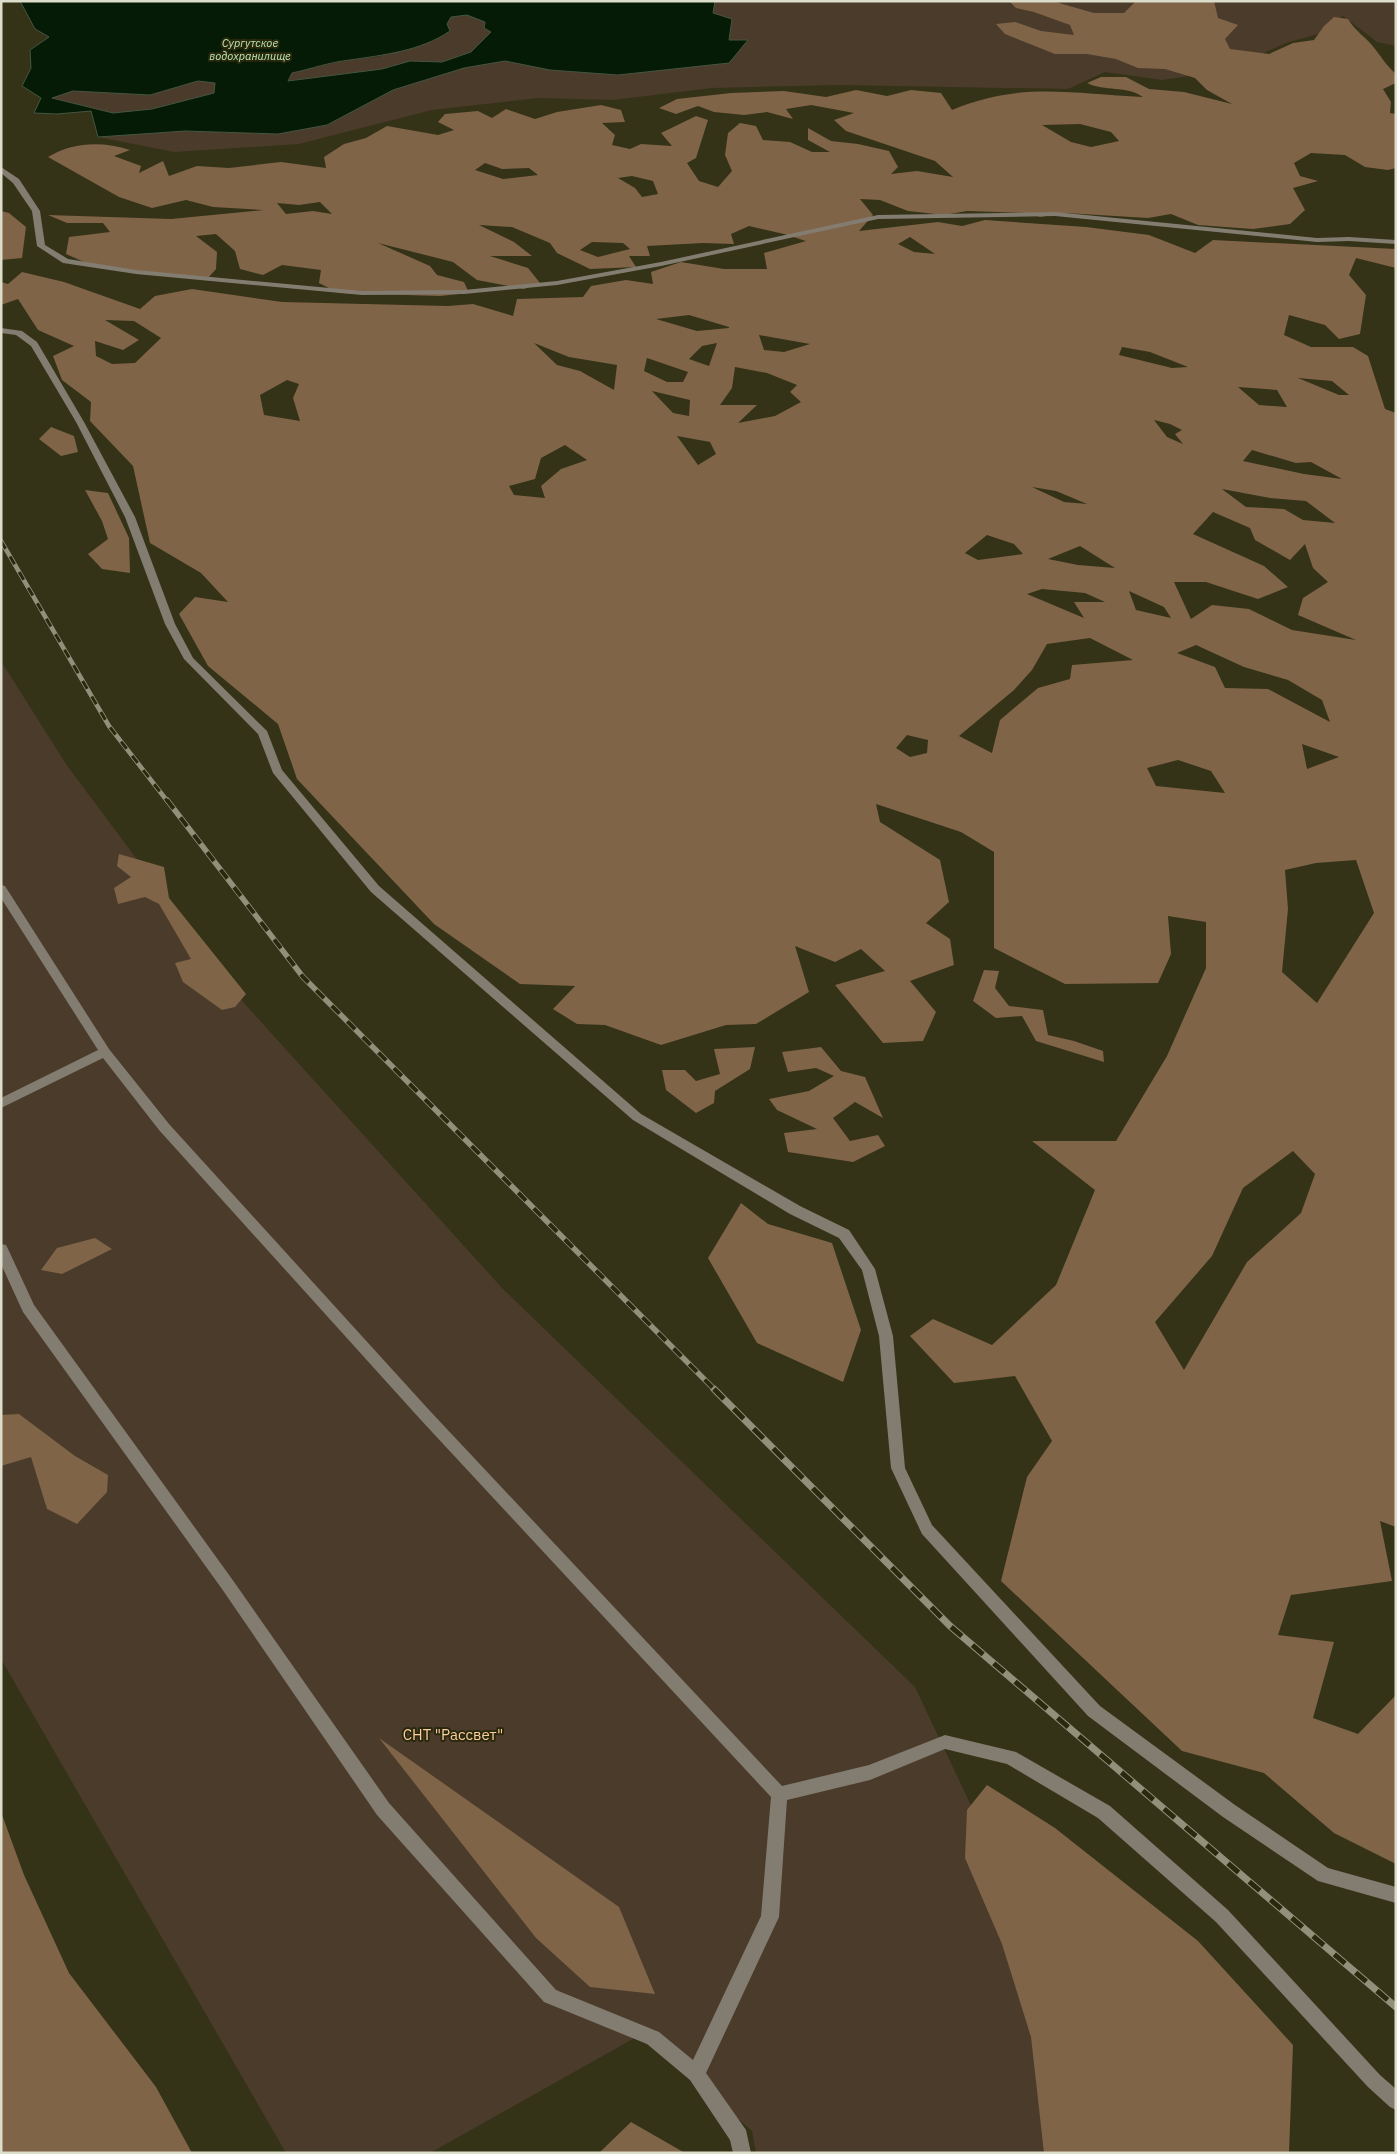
<svg xmlns="http://www.w3.org/2000/svg" width="1397" height="2154" font-family="'IBM Plex Sans',sans-serif">
	<style>
		.green { fill: #4b3b2a }
		.forest { fill: #7f6448; fill-rule: evenodd }
		.water { fill: #051b05; stroke: #465541; fill-rule: evenodd }
		.lines { fill: none; stroke-linecap: round; stroke-linejoin: round }
		.minor { fill: #837d71; fill-rule: evenodd }
		.rail-far2-casing { stroke: #91907b; stroke-width: 4.5 }
		.rail-far1-casing { stroke: #91907b; stroke-width: 5.5 }
		.rail-casing { stroke: #91907b; stroke-width: 7 }
		.rail-far2 { stroke: #2a280d; stroke-width: 3; stroke-dasharray: 9; stroke-linecap: butt }
		.rail-far1 { stroke: #2a280d; stroke-width: 4; stroke-dasharray: 11; stroke-linecap: butt }
		.rail { stroke: #2a280d; stroke-width: 5; stroke-dasharray: 14; stroke-linecap: butt }
		.labels { text-anchor: middle; dominant-baseline: central; stroke-width: 4; stroke-linejoin: round; paint-order: stroke }
		.far-water-label { font-size: 11px; font-style: italic; fill: #bae9b7; stroke: #2a280d }
		.near-park-label { font-size: 15px; fill: #fccd9c; stroke: #2a280d }
	</style>
	<rect width="100%" height="100%" fill="#343217"/>
	<path class="green" d="M715 1H1396V46L1377 42 1343 16 1318 34 1286 43 1224 71 1162 80 1105 72 1068 89 838 85 712 88 613 100 538 98 432 110 299 144 174 152 98 137 185 131 278 134 327 125 393 90 464 68 505 61 550 70 618 75 748 41 729 40 713 13Z
		M467 15 485 22 492 32 471 52 442 62 410 61 382 69 288 81 292 73 348 60 379 57 447 24 451 17Z
		M198 81 216 83 214 93 152 109 113 113 51 98 73 91 150 95Z
		M1 661 66 764 244 1003 503 1289 915 1687 1003 1873 1055 2153H756L752 2131 640 2035 430 2153H286L1 1659Z"/>
	<path class="forest" d="M1009 1H1052L1094 13H1124L1136 1H1214L1218 18 1238 25 1225 39 1230 49 1269 54 1293 43 1314 40 1324 26 1334 17 1348 19C1355 31 1367 38 1375 49 1382 58 1387 66 1396 74V83L1383 89 1391 102 1390 113 1396 114V168L1388 170 1365 167 1345 155 1311 153 1294 163 1300 176 1318 181 1293 188 1305 210 1290 224 1253 229 1198 225 1171 214 1148 218 1065 213 1040 217 1027 213 967 211 944 215 908 211 880 200 860 199 873 215 859 231 938 222 962 226 985 220 1086 227 1149 235 1195 253 1213 240 1396 249V268L1356 258 1349 275 1366 295 1360 334 1339 339 1325 325 1289 315 1284 335 1311 347H1353L1368 356 1385 409 1396 413V1527L1380 1521 1392 1581 1291 1595 1278 1635 1334 1642 1313 1718 1358 1734 1396 1695V1864L1334 1833 1264 1773 1182 1751 1001 1581 1027 1477 1052 1441 1015 1376 954 1383 910 1336 933 1319 992 1345 1056 1285 1095 1190 1032 1141H1116L1167 1056 1206 968V922L1168 916 1171 954 1158 983 1065 984 994 948V852L961 832 876 804 880 822 940 860 949 902 926 923 950 939 954 965 910 981 936 1012 923 1041 883 1043 835 985 885 971 861 949 835 962 795 946 809 992 756 1024 726 1025 661 1045 605 1025 577 1024 553 1009 575 986 520 984 434 924 297 779 278 724 208 666 179 614 195 597 228 602 201 573 150 543 133 466 90 421 91 402 62 380 53 356 74 346 38 330 18 299 1 305V282L8 284 22 272 64 282 140 309 155 296 192 289 282 302 448 306 473 304 513 316 517 299 583 297 591 286 626 280 653 284 651 272 681 262 724 269H767L764 253 806 241 784 234 749 226 731 234 734 244 703 243 647 246 650 256H629L636 267 590 269 557 253 550 243 512 227 479 225 514 242 532 256H490L528 268 540 283 524 289 477 280 453 262 378 243 430 266 437 275 464 282 469 293 440 296 339 293 319 283 321 270 282 265 263 275 240 269 235 251 216 234 196 236 217 252 216 269 208 278 93 266 66 254 69 237 110 232 103 223H67L48 215 171 219 264 210 213 207 186 200 152 208 119 197 48 157C73 142 102 141 130 150L114 156 141 166 139 173 163 161 169 176 197 166 229 168 281 162 326 168 324 157 344 144 366 138 387 126 438 135 454 130 438 122 445 114 478 111 492 118 506 109 535 119 557 112 601 105 621 110 625 122 602 123 615 135 612 145 630 149 641 144 672 146 661 133 696 116 708 120 696 158 687 163 699 181 718 187 732 171 725 155 728 133 740 123 756 126 763 140 790 142 812 152H830L808 140V128L831 141 858 144 889 151 898 167 891 174 917 171 953 177 935 161 846 131 834 120 854 113 811 105 786 109 793 119 767 112 744 115 714 112 698 106 676 114 659 108 677 99 731 93 784 91 826 97 856 90 887 96 911 90 941 93 952 110C1020 81 1073 94 1143 97 1126 85 1105 92 1087 83L1101 77H1126L1149 89 1184 92 1232 104 1207 90 1195 78 1165 69 1138 68 1116 59 1087 54H1055L1005 34 996 24 1015 22 1041 31 1074 35 1070 25 1034 12 1016 8ZM1080 124 1111 132 1119 141 1091 147 1071 142 1042 125ZM485 163 502 169 529 168 538 175 503 179 475 170ZM632 176 653 181 658 194 642 197 635 188 618 178ZM320 202 332 214 313 211 286 214 277 203 299 205ZM910 237 935 254H936L914 252 898 244ZM592 242 623 243 630 249 598 257 580 250ZM689 315 729 327V328L697 331 656 319ZM105 320 134 321 161 338 135 363 112 364 96 356 95 341 123 350 139 340ZM759 335 810 344 784 352 764 350ZM534 343 569 357 617 365 614 390 580 371 557 365ZM717 343 709 366 689 359 702 346ZM1122 347 1150 352 1188 367 1172 368 1119 355ZM647 358 688 372 683 382H667L644 371ZM735 367 767 373 797 385 790 392 801 402 775 416 738 423 757 405H720L732 388ZM1298 378 1332 381 1349 395H1339ZM287 380 299 384 293 398 300 421 264 415 260 395ZM1238 387 1277 390 1287 407 1259 405ZM652 391 690 400 689 416 673 413ZM1154 420 1170 424 1182 430 1175 434 1183 444 1167 437ZM677 436 710 442 716 454 698 465ZM565 445 587 460 561 469 541 486 545 498 514 495 509 486 535 479 541 458ZM1252 450 1296 463 1311 462 1342 479 1304 474 1243 461ZM1032 487 1056 491 1087 504 1064 502ZM1222 489 1270 498 1306 501 1335 523 1303 520 1284 509 1246 507ZM1213 512 1250 528 1255 540 1290 560 1305 544 1313 568 1328 582 1303 598 1298 615 1356 640 1292 630 1249 609 1212 605 1191 619 1174 582H1206L1258 599 1288 587 1264 566 1193 534ZM987 535 1014 544 1023 554 978 560 965 553ZM1080 546 1115 568 1078 565 1048 559ZM1042 589 1085 593 1105 602H1074L1084 618 1027 594ZM1129 591 1164 607 1171 618 1136 610ZM1090 638 1133 660 1072 665 1070 679 1038 688 1000 720 992 753 959 736 1014 690 1032 670 1047 644ZM1196 645 1244 667 1288 680 1322 700 1330 722 1268 689 1225 688 1215 667 1177 653ZM907 735 928 740 927 753 910 757 896 748ZM1302 744 1339 757 1307 769ZM1178 760 1211 771 1225 793 1156 786 1147 768ZM1356 860 1374 913 1317 1003 1282 972 1288 909 1285 870 1316 863ZM1293 1151 1315 1174 1301 1213 1247 1262 1184 1370 1155 1322 1212 1256 1243 1188Z
		M1 211 9 213 26 227 22 258 1 260Z
		M51 427 74 436 78 452 61 456 39 439Z
		M85 490 108 493 129 538 130 573 102 569 88 554 108 539 102 521Z
		M119 854 164 867 169 898 246 994 235 1007 222 1010 183 982 175 963 191 959 159 904 145 897 118 904 114 888 131 877 117 866Z
		M984 970 999 971 995 988 1009 1006 1043 1010 1048 1035 1074 1041 1103 1051 1104 1062 1036 1041 1022 1016 996 1018 973 1001Z
		M755 1047 750 1069 715 1091 714 1103 696 1113 666 1090 662 1070H685L696 1081 720 1074 714 1049Z
		M821 1047 841 1071 865 1077 883 1118 855 1102 833 1118 850 1141 878 1135 885 1146 853 1162 788 1152 784 1133 817 1129 777 1110 769 1099 809 1091 834 1076 816 1068 788 1072 782 1052Z
		M741 1203 768 1224 832 1243 861 1330 843 1382 757 1343 708 1258Z
		M95 1238 112 1249 62 1274 41 1270 57 1248Z
		M19 1414 75 1456 108 1475 107 1492 77 1524 47 1509 31 1457 1 1466V1415Z
		M379 1738 619 1907 655 1994 590 1987 536 1938Z
		M987 1785 1055 1828 1198 1941 1293 2045 1289 2153H1044L1031 2037 1002 1944 965 1858 967 1810Z
		M1 1812 24 1875 69 1973 156 2087 192 2153H1Z
		M631 2122 685 2153H599Z"/>
	<path class="water" d="M20 1H715L713 13 732 19 729 40H748L729 63 618 75 550 70 505 61 464 68 393 90 327 125 278 134 185 131 98 137 91 111 57 114 34 113 41 98 22 86 31 68 30 50 49 37 35 29ZM467 15 485 22 484 28 491 32 471 52 442 62 410 61 382 69 288 81 292 73C311 69 330 62 350 60 383 55 421 51 450 31L447 24 451 17ZM198 81 215 83 214 93 152 109 113 113 52 98 73 91 150 95Z"/>
	<g class="lines">
		<path class="minor" d="M1 167 19 179 40 211 45 245 68 259 136 270 362 291 464 290 557 281 661 262 878 215 1055 212 1317 238 1349 237 1396 240V244L1349 241 1317 242 1055 216 878 219 661 266 557 285 464 294 362 295 136 274 63 263 37 246 32 211 13 183 1 173Z
			M1 328 22 331 37 342 84 422 135 517 175 624 193 658 267 731 282 770 379 886 641 1114 800 1206 849 1230 875 1269 893 1336 905 1468 932 1525 1100 1706 1235 1805 1328 1868 1396 1887V1903L1318 1881 1223 1817 1088 1716 922 1534 891 1468 879 1336 862 1270 839 1238 790 1214 633 1120 371 892 273 773 258 734 184 659 165 624 125 517 76 422 31 346 16 335 1 333Z
			M1 885 5 886 109 1049 169 1124 430 1411 782 1786 869 1765 945 1735 1016 1752 1110 1806 1228 1910 1380 2075 1396 2089V2110L1390 2107 1368 2087 1216 1922 1098 1818 1007 1764 945 1749 870 1780 787 1800 779 1917 706 2073 746 2130 751 2153H733L730 2140 690 2080 647 2044 544 2002 377 1815 222 1589 23 1312 1 1264V1244L6 1245 8 1249 34 1305 232 1579 389 1803 556 1990 659 2032 693 2060 761 1916 771 1797 420 1419 159 1130 103 1058 1 1108V1098L98 1050 1 898Z"/>
		<defs>
			<path id="rail-far2" d="M1 541 109 726 168 802"/>
			<path id="rail-far1" d="M167 800 303 977 715 1390"/>
			<path id="rail" d="M714 1389 950 1626 1396 2007"/>
		</defs>
		<use href="#rail-far2" class="rail-far2-casing"/>
		<use href="#rail-far1" class="rail-far1-casing"/>
		<use href="#rail" class="rail-casing"/>
		<use href="#rail-far2" class="rail-far2"/>
		<use href="#rail-far1" class="rail-far1"/>
		<use href="#rail" class="rail"/>
	</g>
	<g class="labels">
		<g class="far-water-label">
			<text x="250" y="43">Сургутское<tspan x="250" dy="13">водохранилище</tspan></text>
		</g>
		<g class="near-park-label">
			<text x="453" y="1734">СНТ "Рассвет"</text>
		</g>
	</g>
	<rect width="1397" height="2154" fill="none" stroke="#ddddcc" stroke-width="5"/>
</svg>
